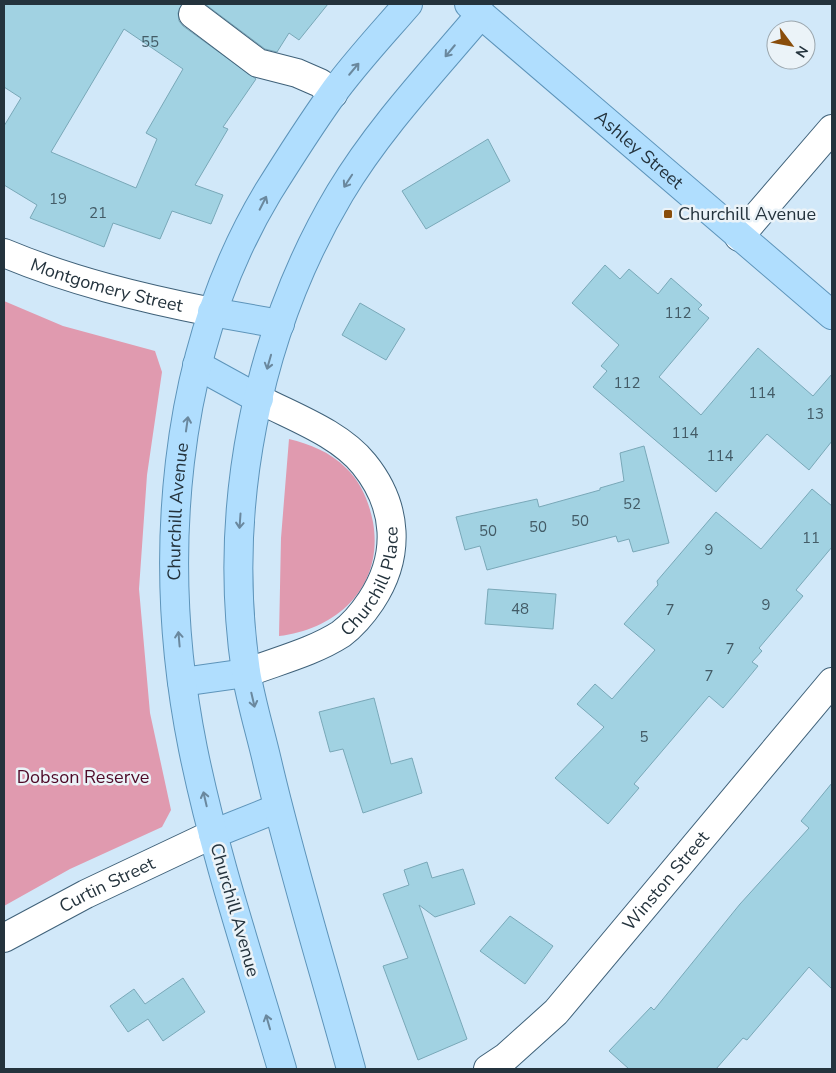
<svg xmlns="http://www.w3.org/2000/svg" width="836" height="1073" font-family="'Nunito Sans',sans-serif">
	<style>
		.green { fill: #e09aaf }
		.building { fill: #a1d2e2; stroke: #79a8b8; fill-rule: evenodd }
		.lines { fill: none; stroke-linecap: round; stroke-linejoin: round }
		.street-casing { stroke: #3f6179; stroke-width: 30 }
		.primary-casing { stroke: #5d94ba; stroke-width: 30 }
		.street { stroke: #fff; stroke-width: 28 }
		.primary { stroke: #b0defe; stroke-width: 28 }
		.oneway { stroke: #6a889e }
		.poi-dot { fill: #894d0b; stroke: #ebf3f8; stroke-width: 2 }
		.labels { text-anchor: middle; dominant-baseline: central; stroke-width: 5; stroke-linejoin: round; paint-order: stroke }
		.number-label { font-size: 15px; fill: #435b66 }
		.street-label { font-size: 18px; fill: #24333d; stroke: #ebf3f8 }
		.poi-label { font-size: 18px; fill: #24333d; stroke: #ebf3f8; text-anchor: start }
		.park-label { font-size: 18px; fill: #4e0927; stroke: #ebf3f8 }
	</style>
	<rect width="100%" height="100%" fill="#d1e8f9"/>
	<path class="green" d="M4 301 63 326 155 351 162 372 147 475 139 589 150 713 171 810 162 827 70 869 4 906Z
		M289 439C310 444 330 452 346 468 361 482 369 502 373 522 384 585 339 629 279 636L281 538Z"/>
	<path class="building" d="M4 4H182L178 13 179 21 183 26 256 79 223 127 228 129 195 185 223 195 211 224 172 211 160 239 113 223 104 247 30 218 37 205 4 185V126L21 98 4 87ZM124 29 183 69 146 133 157 139 136 188 51 152Z
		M205 4H328L299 40 289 33 277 52 265 49Z
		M488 139 510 181 426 229 402 191Z
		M605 265 620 279 629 269 658 294 671 278 702 305 698 309 709 318 659 377 701 415 758 348 813 396 832 374V441L809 470 767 434 716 492 593 387 607 371 601 366 619 345 572 303Z
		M360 303 405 329 386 360 342 335Z
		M644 446 669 543 633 552 629 539 618 542 616 536 487 570 480 546 465 550 456 517 537 499 539 507 600 490V488L624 481 620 453Z
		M812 489 832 506V547L796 590 803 596 759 648 762 651 752 662 758 666 735 694 723 708 709 696 634 784 639 788 608 824 555 778 604 727 577 704 595 684 612 699 655 650 624 624 658 585 657 581 716 512 761 549Z
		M488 589 556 594 553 629 485 624Z
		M374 698 391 764 412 758 422 793 363 813 343 749 330 752 319 712Z
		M832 783V989L809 967 747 1040 743 1038 716 1069H629L609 1051 651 1007 654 1010 740 904 809 828 801 821Z
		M427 862 432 878 463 869 475 904 435 917 419 905 467 1039 418 1060 383 966 408 958 383 894 409 885 404 870Z
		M510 916 553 946 525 984 480 951Z
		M183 978 205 1012 163 1041 148 1019 128 1032 110 1006 134 989 145 1004Z"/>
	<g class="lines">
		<defs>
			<g id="street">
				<path d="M193 14 258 63 297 73 320 83 333 94"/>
				<path d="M739 237 832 129"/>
				<path id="s1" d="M4 253C71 281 141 298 212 312"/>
				<path id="s2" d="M246 673C277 661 313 652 341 634 353 625 363 613 371 601 401 556 398 506 364 464 339 433 293 417 259 399"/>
				<path id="s3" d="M4 938 86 894 213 834"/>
				<path id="s4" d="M488 1069 506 1057 556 1012 832 682"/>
			</g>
			<g id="primary">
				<path id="s5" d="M469 4 832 315"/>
				<path d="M212 312 280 324"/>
				<path d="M197 365 259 399"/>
				<path d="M182 682 246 673"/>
				<path d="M213 834 278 808"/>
				<path id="s6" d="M282 1069C251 963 215 857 193 749 156 565 170 355 268 192 288 160 309 127 331 96 353 65 383 33 408 4"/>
				<path d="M351 1069C323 967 291 864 267 761 260 731 251 702 246 672 222 510 256 334 340 193 379 128 432 72 481 14"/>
			</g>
		</defs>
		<use href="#street" class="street-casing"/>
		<use href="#primary" class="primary-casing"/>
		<use href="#street" class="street"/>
		<use href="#primary" class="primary"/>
	</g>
	<defs><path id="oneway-shaft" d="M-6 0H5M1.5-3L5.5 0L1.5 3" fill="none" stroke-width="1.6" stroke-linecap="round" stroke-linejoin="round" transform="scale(1.25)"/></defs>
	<g class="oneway">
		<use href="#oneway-shaft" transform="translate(450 51) rotate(130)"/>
		<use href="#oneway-shaft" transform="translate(354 69) rotate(-50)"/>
		<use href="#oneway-shaft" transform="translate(348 181) rotate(123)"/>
		<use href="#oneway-shaft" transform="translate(263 203) rotate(-63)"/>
		<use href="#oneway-shaft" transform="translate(269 362) rotate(106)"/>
		<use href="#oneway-shaft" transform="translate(187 424) rotate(-82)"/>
		<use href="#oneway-shaft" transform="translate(240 521) rotate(94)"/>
		<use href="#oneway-shaft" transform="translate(179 639) rotate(-95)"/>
		<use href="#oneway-shaft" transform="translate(253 700) rotate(77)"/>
		<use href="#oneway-shaft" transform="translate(205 799) rotate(-103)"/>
		<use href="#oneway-shaft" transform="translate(268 1022) rotate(-106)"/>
	</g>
	<rect class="poi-dot" x="663" y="209" width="10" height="10" rx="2.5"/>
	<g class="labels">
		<g class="number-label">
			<text x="150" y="42">55</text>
			<text x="58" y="199">19</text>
			<text x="98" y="213">21</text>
			<text x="678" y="313">112</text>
			<text x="627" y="383">112</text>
			<text x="762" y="393">114</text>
			<text x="815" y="414">13</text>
			<text x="685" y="433">114</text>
			<text x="720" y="456">114</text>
			<text x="632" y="504">52</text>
			<text x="580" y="521">50</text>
			<text x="538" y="527">50</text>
			<text x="488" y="531">50</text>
			<text x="811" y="538">11</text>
			<text x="709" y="550">9</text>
			<text x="766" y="605">9</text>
			<text x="520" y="609">48</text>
			<text x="670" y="610">7</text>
			<text x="730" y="649">7</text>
			<text x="709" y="676">7</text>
			<text x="644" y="737">5</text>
		</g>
		<g class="street-label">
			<text stroke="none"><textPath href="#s5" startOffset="224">Ashley Street</textPath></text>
			<text stroke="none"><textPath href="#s1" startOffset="108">Montgomery Street</textPath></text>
			<text stroke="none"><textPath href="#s6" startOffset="571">Churchill Avenue</textPath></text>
			<text stroke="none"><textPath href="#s2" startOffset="166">Churchill Place</textPath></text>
			<text stroke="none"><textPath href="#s4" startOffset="260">Winston Street</textPath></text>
			<text stroke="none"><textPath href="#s3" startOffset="116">Curtin Street</textPath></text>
			<text transform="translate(235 910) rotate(74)">Churchill Avenue</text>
		</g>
		<g class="poi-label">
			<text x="678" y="214">Churchill Avenue</text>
		</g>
		<g class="park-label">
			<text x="83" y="777">Dobson Reserve</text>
		</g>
	</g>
	<rect width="836" height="1073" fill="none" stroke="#24333d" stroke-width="10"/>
	<g transform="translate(791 45) rotate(122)"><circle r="24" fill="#ebf3f8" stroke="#9ba6ad"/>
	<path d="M0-4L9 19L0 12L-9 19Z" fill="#894d0b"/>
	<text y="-8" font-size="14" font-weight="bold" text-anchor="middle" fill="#24333d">N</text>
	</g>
</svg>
